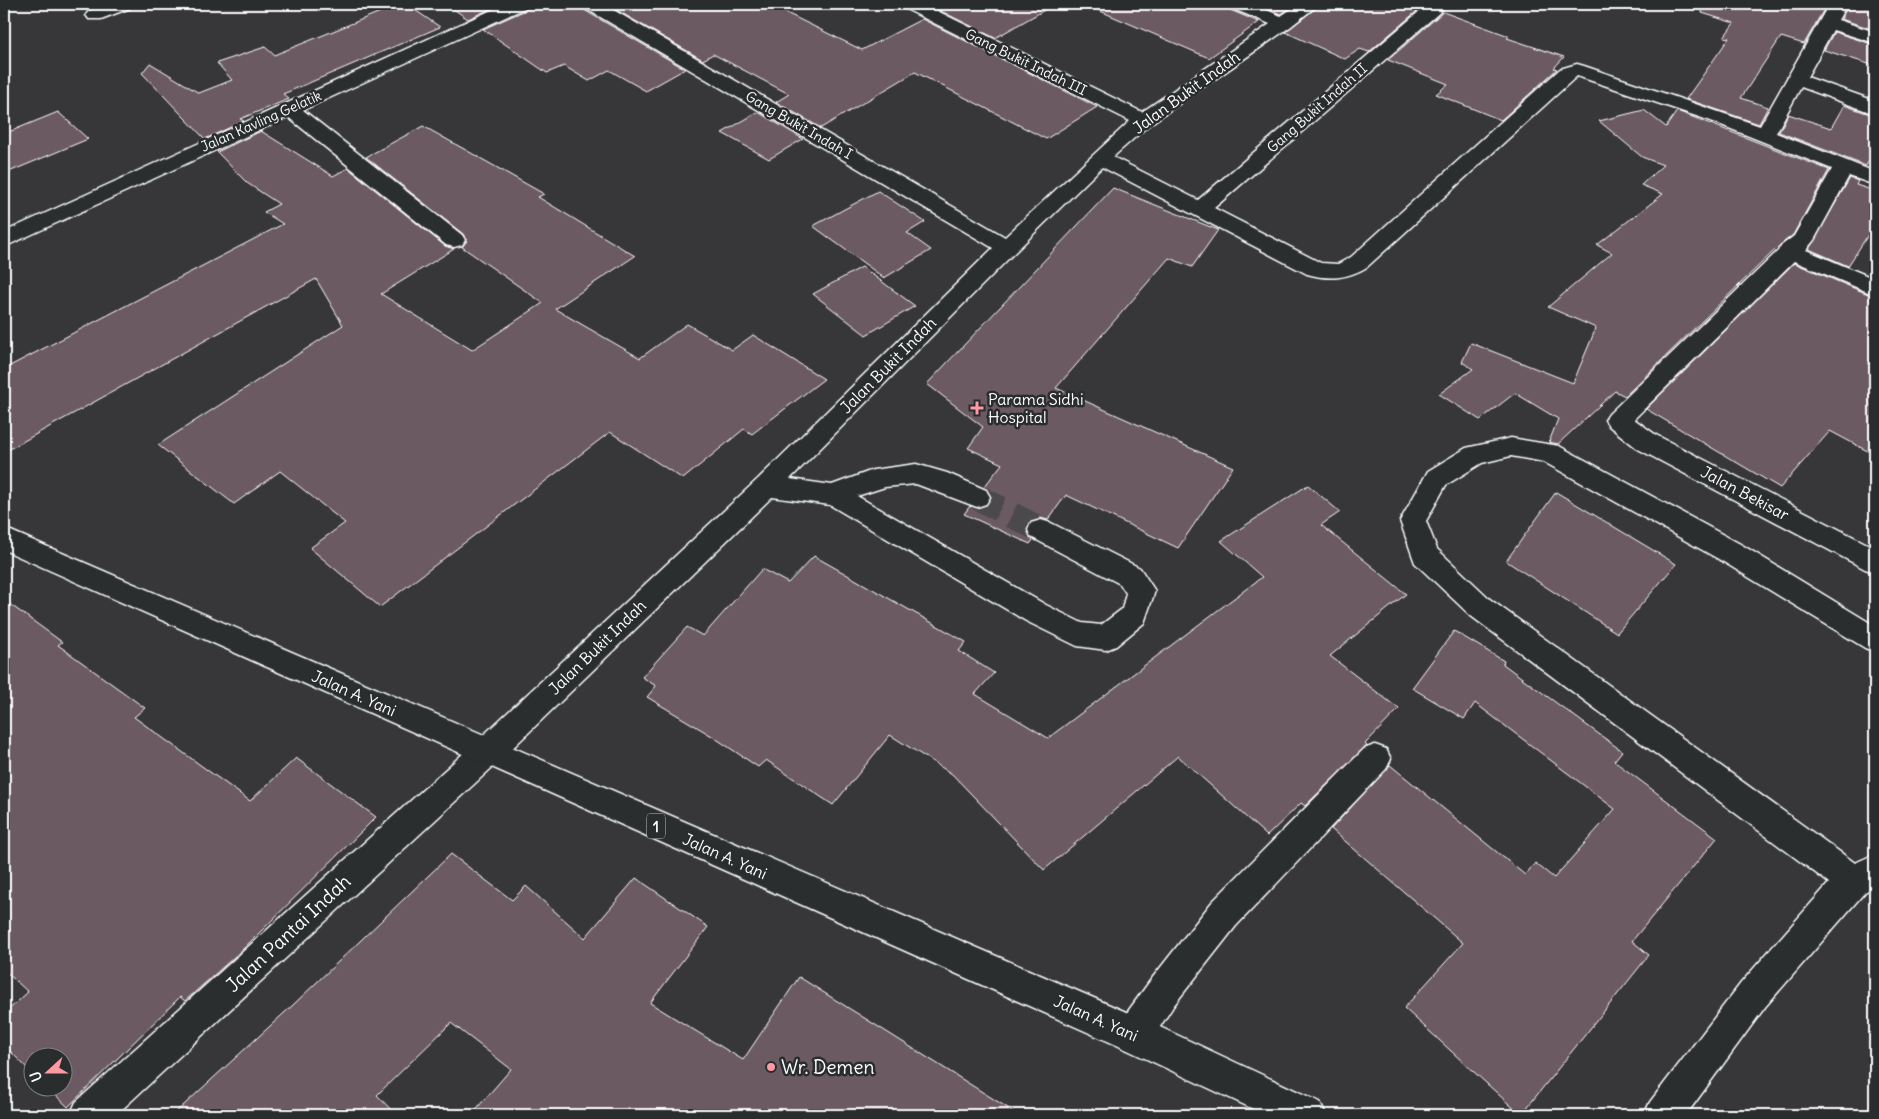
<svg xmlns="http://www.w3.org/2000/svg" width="1879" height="1119" font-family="Delius,sans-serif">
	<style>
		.building { fill: #6c5a62; stroke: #fff }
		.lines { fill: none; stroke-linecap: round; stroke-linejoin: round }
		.minor-tunnel { stroke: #4b4a4c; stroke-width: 26; stroke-dasharray: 26 13; stroke-linecap: butt }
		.minor-casing { stroke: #fff; stroke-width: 3 }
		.highway-casing { stroke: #fff; stroke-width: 3 }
		.minor { fill: #2a2d2e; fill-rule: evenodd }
		.highway { fill: #2a2d2e; fill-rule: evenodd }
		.poi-dot { fill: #ff9aa2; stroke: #2a2d2e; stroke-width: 2 }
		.labels { text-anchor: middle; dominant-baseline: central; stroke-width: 5; stroke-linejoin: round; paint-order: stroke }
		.far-street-label { font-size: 14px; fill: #fff; stroke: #2a2d2e }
		.shield { fill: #2a2d2e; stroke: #bfc0c0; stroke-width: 1 }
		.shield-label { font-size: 15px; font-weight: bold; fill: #fff }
		.street-label { font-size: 16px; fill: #fff; stroke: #2a2d2e }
		.poi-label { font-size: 16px; fill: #fff; stroke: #2a2d2e; text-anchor: start }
		.near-street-label { font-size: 19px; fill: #fff; stroke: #2a2d2e }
		.near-poi-label { font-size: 19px; fill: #fff; stroke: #2a2d2e; text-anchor: start }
	</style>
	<rect width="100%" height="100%" fill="#373638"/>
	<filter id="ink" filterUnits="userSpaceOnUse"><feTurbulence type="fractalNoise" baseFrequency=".02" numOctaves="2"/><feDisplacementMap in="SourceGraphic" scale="10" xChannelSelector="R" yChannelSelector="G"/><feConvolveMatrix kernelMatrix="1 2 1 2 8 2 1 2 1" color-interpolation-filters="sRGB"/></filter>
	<g filter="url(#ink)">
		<path class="building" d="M400 4H406L440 27 283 94 289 99 240 119 244 121 205 139 142 73 150 63 199 93 232 80 217 63 265 47 274 55Z
			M446 4H501L468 19Z
			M530 4H580L584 10 685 69 646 91 609 70 589 81 564 66 547 73 483 29 526 10Z
			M606 4H768L862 50 922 19 1097 107 1046 139 915 72 821 128 776 102 789 94 713 54 703 60Z
			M950 4H1055L995 38 939 10Z
			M1084 4H1226L1230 10 1259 22 1209 58Z
			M1256 4H1296L1281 14Z
			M1321 4H1422L1424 5 1369 52 1360 49 1345 59 1285 32Z
			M1703 4H1827L1804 44 1781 37 1741 98 1768 107 1759 124 1686 99 1729 38 1724 37 1734 23 1702 13Z
			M1849 4H1875V30L1841 19Z
			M1443 12 1509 36 1507 38 1564 57 1554 68 1557 69 1501 120 1436 94 1448 84 1388 60Z
			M1834 32 1875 45V66L1824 50Z
			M1844 105 1875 116V148L1866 166 1779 132 1788 114 1831 128Z
			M1644 110 1666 127 1677 111 1829 170 1793 235 1780 245 1625 396 1615 391 1558 444 1549 442 1558 419 1515 393 1480 420 1439 394 1473 369 1462 362 1471 343 1573 383 1596 328 1548 307 1612 253 1597 245 1663 194 1641 185 1663 165 1642 157 1599 121Z
			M58 112 88 139 4 174V134Z
			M758 112 803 139 769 159 722 133Z
			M423 126 544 194 538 197 635 256 555 309 640 358 687 324 732 350 753 335 824 379 752 434 744 429 683 479 610 432 380 607 310 548 345 523 280 471 234 504 158 445 343 325 316 279 4 452V369L283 224 264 212 279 204 247 183 217 152 261 131 333 176 348 168 445 246 454 249 381 294 472 350 543 303 462 247 467 241 463 234 366 157Z
			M1850 178 1858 181 1856 185 1875 191V224L1848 266 1809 249Z
			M1113 188 1218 230 1192 267 1169 258 1056 388 1233 467 1178 548 1066 495 1048 520 1040 518 1029 522 1026 531 1033 540 1030 544 964 514 970 506 978 509 988 505 992 496 984 487 1002 464 968 448 983 427 927 384Z
			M878 191 925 222 907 233 931 250 884 278 813 226Z
			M1794 263 1875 297V455L1830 431 1780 488 1646 409Z
			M862 267 915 306 866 335 813 294Z
			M1308 485 1340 512 1321 525 1406 594 1330 656 1399 709 1365 744 1367 746 1305 806 1301 803 1267 836 1178 756 1044 870 952 774 890 735 833 805 766 760 758 767 712 736 647 697 656 686 642 677 687 627 703 636 762 569 788 583 814 556 966 642 959 651 994 673 975 694 1048 738 1262 577 1221 541Z
			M1556 492 1676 564 1617 633 1506 561Z
			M4 600 62 642 58 645 145 708 134 717 250 801 296 758 376 817 243 949 185 1001 180 997 68 1107 46 1086H62V1056H32V1073L4 1045V1014L28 992 4 970Z
			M1454 631 1504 661 1503 664 1622 751 1614 761 1717 838 1632 941 1649 955 1521 1115 1404 1008 1463 943 1331 829 1390 765 1525 875 1535 863 1554 878 1615 809 1475 703 1464 719 1412 688Z
			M451 854 512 900 526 886 585 938 636 878 708 927 650 1003 743 1060 799 977 1019 1115H471L511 1069 451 1023 377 1095 396 1115H173L293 1005Z"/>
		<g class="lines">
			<path class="minor-tunnel" d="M977 497 1041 530"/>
			<defs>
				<path id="minor" d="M108 4H133L130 8 101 19H89L86 15 89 11Z
					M505 4H528L525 8 303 110 462 235 465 240 462 245 454 247 446 245 288 117 4 247V232Z
					M582 4H603L1005 237 1130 121 904 8 901 4H923L1142 112 1270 24 1231 8 1228 4H1252L1281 16 1299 4H1319L1290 27 1150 124 1113 157 1198 200 1428 4H1440L1443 8 1440 12 1214 208 1321 263 1338 264 1351 257 1560 69 1577 64 1584 66 1760 126 1829 4H1847L1838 20 1875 32V43L1833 30 1807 77 1875 101V114L1801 87 1776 133 1875 172V185L1849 176 1814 240 1806 250 1875 279V295L1794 261 1634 419 1656 435 1875 548V572L1865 569 1638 449 1609 426 1605 420 1609 414 1778 251 1781 246 1794 236 1832 169 1711 121 1577 76 1367 267C1347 279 1329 280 1307 274L1102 167 1015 252 790 479 832 485 873 470 916 464 947 473 986 490 990 497 986 504 977 507 916 484 885 487 857 496 1046 605 1082 623 1101 625 1122 609 1126 593 1120 584 1031 537 1028 530 1031 523 1041 520 1051 523 1140 568 1155 591 1144 623 1116 646 1106 650 1077 646 1026 621 830 505 772 497 498 762 116 1115H70L76 1102 476 742 758 479 993 248 585 8Z
					M1511 438 1559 446 1742 545 1875 626V652L1865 648 1722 561 1544 462 1511 456 1482 463 1446 485 1426 521 1437 549 1491 600 1855 863 1875 854V886L1865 892 1765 1007 1686 1115H1644L1650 1102 1741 983 1829 883 1471 616 1415 563 1400 521 1428 471 1466 448Z
					M1375 745 1386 749 1391 759 1386 769 1236 926 1174 1005 1147 1047 1134 1052 1121 1047 1116 1034 1121 1021 1150 981 1212 902 1364 749Z"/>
				<path id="highway" d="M4 528 1147 1021 1320 1102 1326 1115H1266L1121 1047 4 550Z"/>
			</defs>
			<use href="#minor" class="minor-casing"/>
			<use href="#highway" class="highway-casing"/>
			<use href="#minor" class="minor"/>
			<use href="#highway" class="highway"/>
		</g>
	</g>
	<g class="poi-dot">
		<path d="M974.5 400.5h5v5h5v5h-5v5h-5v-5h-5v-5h5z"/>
		<circle cx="771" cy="1067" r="5"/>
	</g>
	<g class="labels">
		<g class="far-street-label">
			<text transform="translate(1026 62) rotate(26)">Gang Bukit Indah III</text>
			<text transform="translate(1317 108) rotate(-41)">Gang Bukit Indah II</text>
			<text transform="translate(261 121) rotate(-24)">Jalan Kavling Gelatik</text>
			<text transform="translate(799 125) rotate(30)">Gang Bukit Indah I</text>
		</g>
		<rect class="shield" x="647" y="813.5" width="18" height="25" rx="4"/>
		<g class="shield-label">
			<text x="656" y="826">1</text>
		</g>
		<g class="street-label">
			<text transform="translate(1186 92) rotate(-36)">Jalan Bukit Indah</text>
			<text transform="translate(888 365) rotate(-45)">Jalan Bukit Indah</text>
			<text transform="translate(1745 493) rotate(28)">Jalan Bekisar</text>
			<text transform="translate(597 647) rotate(-44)">Jalan Bukit Indah</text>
			<text transform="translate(354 693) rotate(24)">Jalan A. Yani</text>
			<text transform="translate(725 856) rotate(24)">Jalan A. Yani</text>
			<text transform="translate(1096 1018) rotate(24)">Jalan A. Yani</text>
		</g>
		<g class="poi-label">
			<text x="988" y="399">Parama Sidhi<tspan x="988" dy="18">Hospital</tspan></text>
		</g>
		<g class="near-street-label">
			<text transform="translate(288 933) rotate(-43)">Jalan Pantai Indah</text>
		</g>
		<g class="near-poi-label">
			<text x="781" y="1067">Wr. Demen</text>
		</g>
	</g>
	<rect width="1879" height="1119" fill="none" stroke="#2a2d2e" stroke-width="20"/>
	<rect x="10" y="10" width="1859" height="1099" fill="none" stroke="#fff" stroke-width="2" filter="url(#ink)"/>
	<g transform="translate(48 1072) rotate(249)"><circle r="24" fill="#2a2d2e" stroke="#7f8182"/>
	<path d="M0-4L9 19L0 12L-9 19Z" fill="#ff9aa2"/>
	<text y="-8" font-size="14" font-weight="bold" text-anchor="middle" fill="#ffffff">U</text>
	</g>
</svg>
